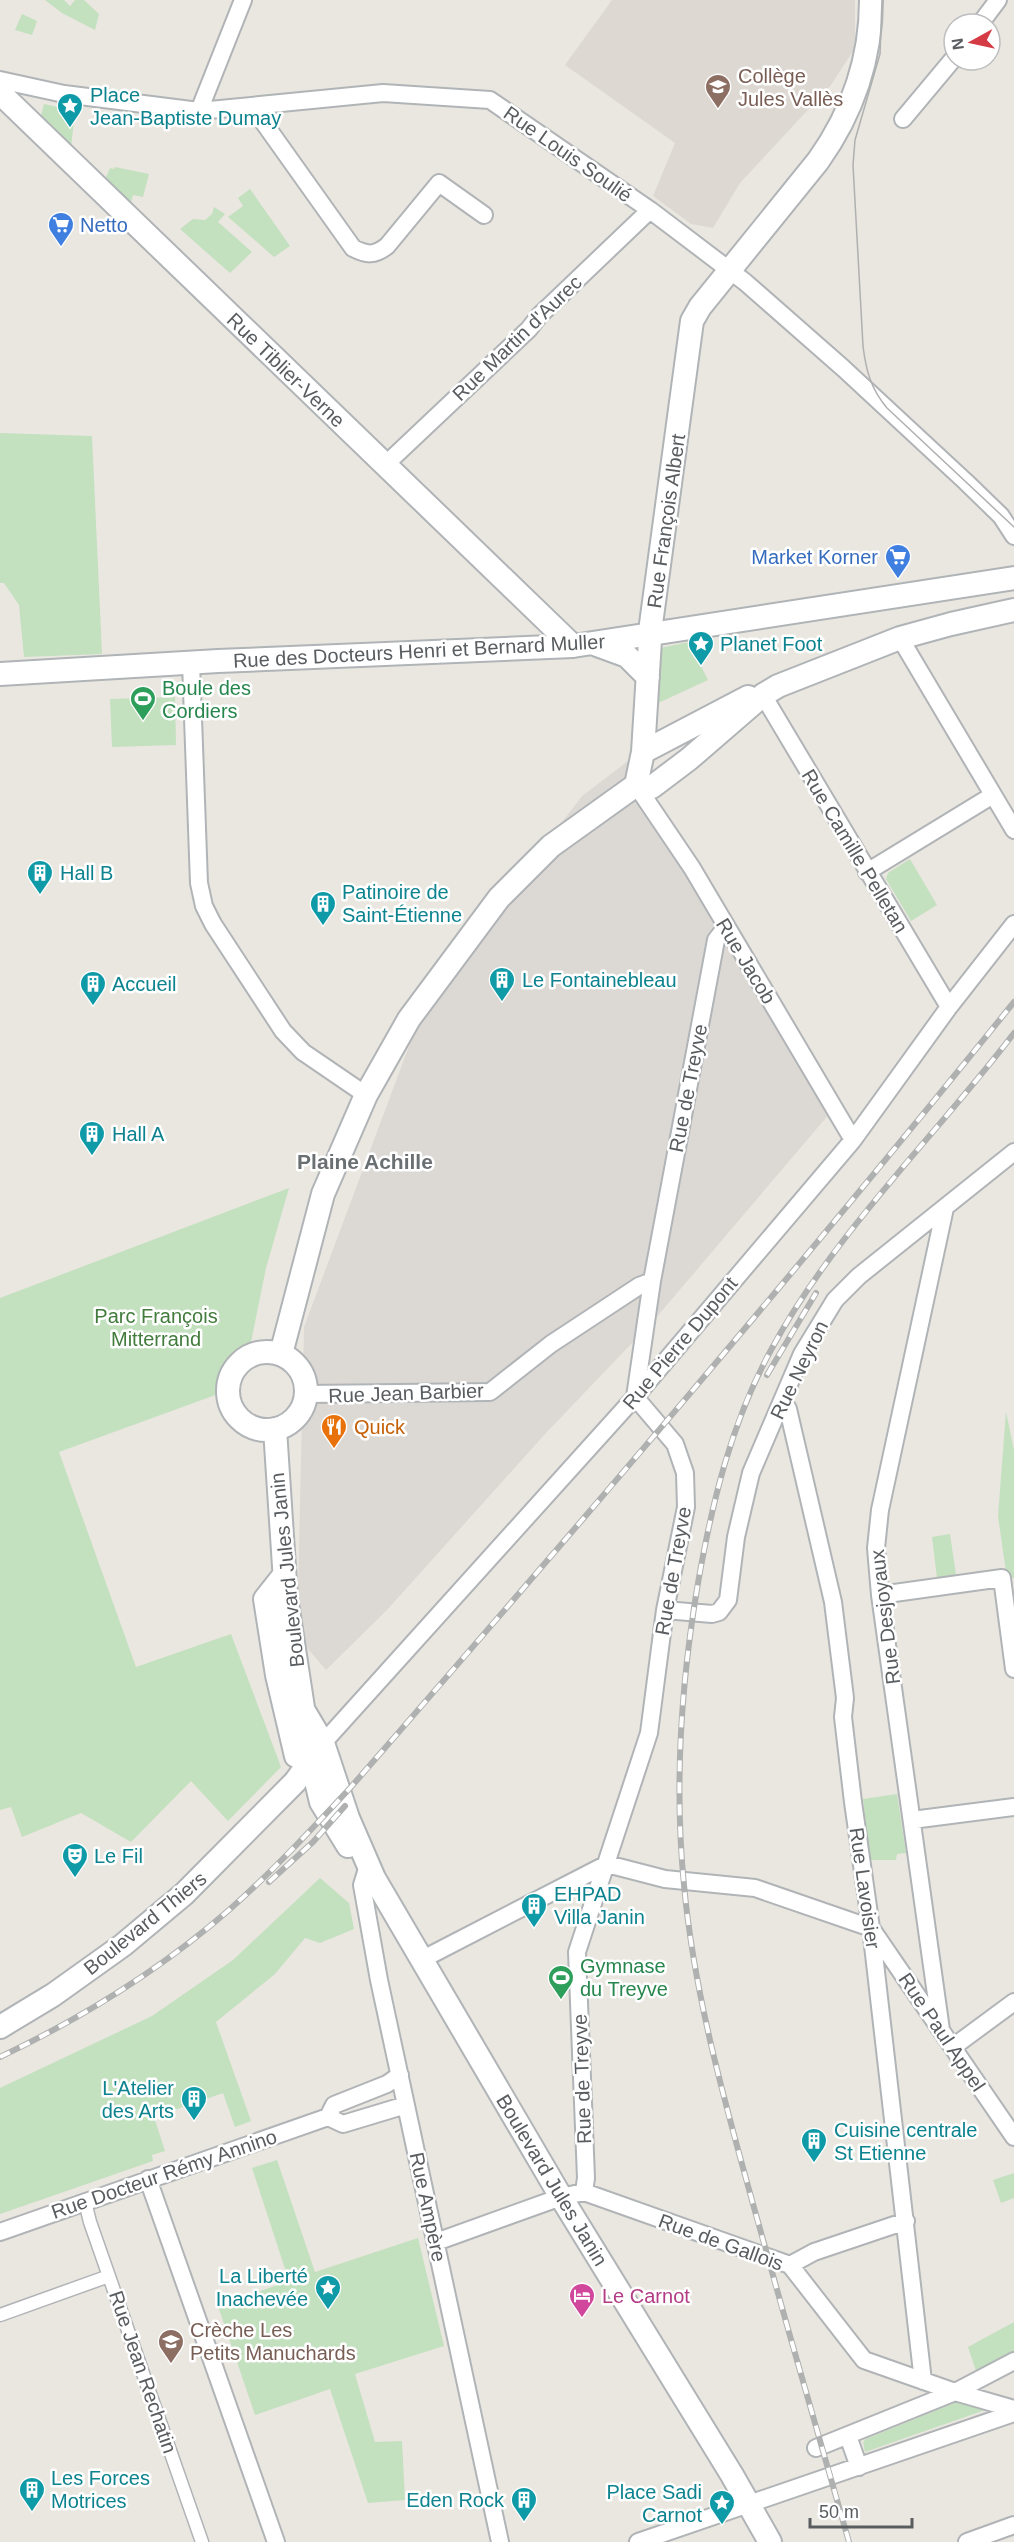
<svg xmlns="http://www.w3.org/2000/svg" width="1014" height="2542" font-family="Arial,sans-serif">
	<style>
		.industrial { fill: #dcd9d5 }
		.education { fill: #ddd8d2 }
		.green { fill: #c3e0bf }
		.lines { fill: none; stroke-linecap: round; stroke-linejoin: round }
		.pedestrian-casing { stroke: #b1b4b7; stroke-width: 15 }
		.minor-casing { stroke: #b1b4b7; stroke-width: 20 }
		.secondary-casing { stroke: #b0b4b7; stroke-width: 26 }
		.pedestrian { stroke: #fff; stroke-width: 12 }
		.minor { stroke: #fff; stroke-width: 16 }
		.secondary { stroke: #fff; stroke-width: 22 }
		.tram { stroke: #afb0b0; stroke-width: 1.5 }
		.rail-casing { stroke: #afb0b0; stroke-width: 6 }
		.rail { stroke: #fff; stroke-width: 4; stroke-dasharray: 11; stroke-linecap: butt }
		.labels { text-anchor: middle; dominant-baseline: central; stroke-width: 5; stroke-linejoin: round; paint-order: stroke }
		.education-label { font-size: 20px; fill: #785e54; stroke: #fff; text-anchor: start }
		.culture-label { font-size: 20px; fill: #0d838f; stroke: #fff; text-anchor: start }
		.street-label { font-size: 20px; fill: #595d60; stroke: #fff }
		.shop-label { font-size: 20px; fill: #366cbe; stroke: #fff; text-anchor: start }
		.leisure-label { font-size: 20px; fill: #27864d; stroke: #fff; text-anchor: start }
		.park-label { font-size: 20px; fill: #427c3c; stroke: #fff }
		.food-label { font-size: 20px; fill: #c56008; stroke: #fff; text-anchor: start }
		.hotel-label { font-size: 20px; fill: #b23c85; stroke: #fff; text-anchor: start }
		.neighbourhood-label { font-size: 21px; font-weight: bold; fill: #6a6f72; stroke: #fff }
	</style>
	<rect width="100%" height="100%" fill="#eae7e0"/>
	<path class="industrial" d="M628 761 836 1106 655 1319 546 1433 387 1610 326 1670 297 1636 304 1327 427 998 582 796Z"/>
	<path class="education" d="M612 0H855V48L831 85 740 183 713 228 691 224 653 196 675 143 565 65Z"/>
	<path class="green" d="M45 0H64L70 6 75 0H84L99 14 95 30 62 13Z
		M22 14 37 21 32 35 15 30Z
		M44 104 75 111 71 148 40 119Z
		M115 167 149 174 143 197 133 195 130 206 104 182 110 168 114 169Z
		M250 189 290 246 274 257 228 217 243 206 238 198Z
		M214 207 225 214 218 222 252 252 230 273 180 229 193 219 205 220 212 214Z
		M0 433 92 436 102 654 24 657 19 605 4 583H0Z
		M689 642 708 680 656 704 660 648Z
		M175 697 176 745 112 747 110 699Z
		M910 859 937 905 911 921 886 879 888 873Z
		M289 1188 266 1268 250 1347 227 1370 221 1393 59 1452 136 1667 231 1634 281 1767 228 1821 191 1781 131 1842 81 1813 22 1837 11 1807 0 1810V1298Z
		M1006 1412 1014 1450V1578L1007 1579 998 1516Z
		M950 1534 956 1575 937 1578 932 1537Z
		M897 1794 906 1853 897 1854 896 1860H870L863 1799Z
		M320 1878 349 1903 354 1929 320 1943 305 1938 275 1974 216 2022 251 2121 235 2127 223 2093 154 2117 165 2151 152 2155 153 2161 0 2214V2088L152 2016 233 1960Z
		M277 2160 315 2272 418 2238 444 2346 355 2374 375 2442 402 2441 405 2500 368 2503 330 2389 255 2415 218 2306 289 2281 252 2168Z
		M1014 2173V2198L1001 2203 993 2180Z
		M1014 2322V2354L976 2371 968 2347Z
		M959 2401 988 2409 865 2452 863 2442 866 2439Z"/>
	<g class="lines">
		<defs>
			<path id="pedestrian" d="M85 2202 90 2222 202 2542
				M0 2315 109 2276"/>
			<path id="minor" d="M980 24 998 0
				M0 80 64 94 199 111 383 93 490 100 650 210 745 282 843 368 966 482 1001 516 1014 536
				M257 106 264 123 353 248C367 255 374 256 387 246L439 183 484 215
				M199 111 243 0
				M903 119 954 58
				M384 466 529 329 539 316 650 210
				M900 638 1014 830
				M191 663 199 883 204 906 213 924 283 1031 303 1052 366 1095
				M763 695 949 1007
				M636 785 692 868 853 1140
				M867 872 993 795
				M306 1394 490 1392 551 1344 639 1286 652 1281
				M783 1400 788 1409 833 1602 845 1698 843 1717 853 1802 871 1928 923 2381
				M880 1595 1002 1578 1014 1669
				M665 1610 712 1614 719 1612 728 1600 736 1537 751 1473 802 1354 835 1300 859 1276 1014 1152
				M323 1743 635 1397 853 1140 949 1007 1014 924
				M912 1820 1014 1807
				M607 1864 665 1879 755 1888 871 1928
				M366 1872 362 1885 379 1980 500 2542
				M873 1931 1014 2137
				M421 1960 607 1864
				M941 2030 880 1595 876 1548 880 1510 945 1208
				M953 2047 1014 2002
				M328 2117 334 2105 387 2084 400 2075
				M148 2179 276 2542
				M584 2192 586 2178 577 1952 649 1733 665 1610 686 1507 685 1473 675 1444 635 1397 652 1281 716 940 726 927
				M0 2232 328 2117 343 2124 406 2105
				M436 2242 561 2197 584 2192 790 2265 864 2360 955 2392 1014 2409
				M790 2265 814 2252 906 2221
				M848 2436 859 2467
				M816 2448 955 2392 1014 2361
				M638 2542 1014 2413
				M967 2542 1014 2525"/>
			<path id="secondary" d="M0 93 573 646
				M597 645 627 656 648 677
				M0 674 218 661 573 646 1014 578
				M643 752 748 697
				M636 785 643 752 651 624 692 321 700 307 818 161C853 112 871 60 871 0
				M228 1391a39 39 0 1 1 78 0a39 39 0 1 1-78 0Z
				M281 1354 323 1194 366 1095 409 1019 499 898 551 846 636 785 652 787 689 759 763 695 778 686 900 638 951 624 1014 610
				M275 1429 286 1597 311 1760 321 1802 348 1846
				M284 1575 265 1599 277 1675 296 1756
				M304 1711 323 1743 348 1818 374 1878 561 2197 732 2475 770 2542
				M0 2027 53 1995 123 1945 184 1894 295 1782 317 1752"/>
		</defs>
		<use href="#pedestrian" class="pedestrian-casing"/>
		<use href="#minor" class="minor-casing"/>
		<use href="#secondary" class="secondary-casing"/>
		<use href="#pedestrian" class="pedestrian"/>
		<use href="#minor" class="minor"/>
		<use href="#secondary" class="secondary"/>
		<path class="tram" d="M882 0 880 54 855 140 853 165 863 346C866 371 871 389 887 408L1014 527"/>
		<defs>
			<path id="rail" d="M767 1375 816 1293
				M269 1882 313 1842 345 1806
				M0 2057C82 2018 160 1970 229 1910 272 1872 312 1829 351 1787 576 1529 799 1269 1014 1002
				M849 2542C817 2429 784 2317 753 2204 724 2099 694 1994 684 1885 674 1784 681 1683 698 1583 712 1503 731 1423 771 1350 834 1233 934 1138 1014 1033"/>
		</defs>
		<use href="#rail" class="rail-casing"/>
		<use href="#rail" class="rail"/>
	</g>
	<defs>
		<symbol id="school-pin" viewBox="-11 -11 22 30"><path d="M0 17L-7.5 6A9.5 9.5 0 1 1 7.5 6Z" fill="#8d6e63" stroke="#fff"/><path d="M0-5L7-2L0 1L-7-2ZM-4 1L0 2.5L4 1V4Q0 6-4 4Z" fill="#fff"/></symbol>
		<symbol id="sight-pin" viewBox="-11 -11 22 30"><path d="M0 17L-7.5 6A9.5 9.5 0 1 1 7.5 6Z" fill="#0f9aa8" stroke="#fff"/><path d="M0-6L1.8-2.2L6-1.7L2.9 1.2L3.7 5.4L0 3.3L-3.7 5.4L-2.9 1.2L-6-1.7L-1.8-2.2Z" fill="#fff"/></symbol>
		<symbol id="supermarket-pin" viewBox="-11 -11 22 30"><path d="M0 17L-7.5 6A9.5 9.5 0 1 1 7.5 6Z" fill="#3f7fe0" stroke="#fff"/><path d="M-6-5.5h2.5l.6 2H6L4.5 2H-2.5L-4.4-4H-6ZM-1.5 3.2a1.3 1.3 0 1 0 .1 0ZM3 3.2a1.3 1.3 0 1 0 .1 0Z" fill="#fff"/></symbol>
		<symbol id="stadium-pin" viewBox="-11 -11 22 30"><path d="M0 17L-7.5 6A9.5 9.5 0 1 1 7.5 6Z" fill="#2e9e5b" stroke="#fff"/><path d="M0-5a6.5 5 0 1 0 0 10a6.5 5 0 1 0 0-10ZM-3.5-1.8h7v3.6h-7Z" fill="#fff"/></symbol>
		<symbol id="building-pin" viewBox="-11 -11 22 30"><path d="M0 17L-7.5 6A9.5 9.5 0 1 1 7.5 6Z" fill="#0f9aa8" stroke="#fff"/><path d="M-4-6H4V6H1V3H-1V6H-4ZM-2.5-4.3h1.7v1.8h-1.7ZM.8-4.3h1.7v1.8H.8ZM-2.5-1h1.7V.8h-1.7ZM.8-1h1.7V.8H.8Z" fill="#fff"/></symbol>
		<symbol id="restaurant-pin" viewBox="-11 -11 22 30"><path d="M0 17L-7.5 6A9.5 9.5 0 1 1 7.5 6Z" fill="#e8710a" stroke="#fff"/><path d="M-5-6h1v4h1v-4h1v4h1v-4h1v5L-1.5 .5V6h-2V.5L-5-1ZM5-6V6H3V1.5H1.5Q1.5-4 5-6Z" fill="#fff"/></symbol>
		<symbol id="theatre-pin" viewBox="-11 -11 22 30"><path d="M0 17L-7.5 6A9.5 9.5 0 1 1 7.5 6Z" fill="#0f9aa8" stroke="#fff"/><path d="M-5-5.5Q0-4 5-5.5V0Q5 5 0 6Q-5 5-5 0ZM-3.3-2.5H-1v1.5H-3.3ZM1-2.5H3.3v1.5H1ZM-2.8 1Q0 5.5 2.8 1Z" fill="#fff"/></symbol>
		<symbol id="hotel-pin" viewBox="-11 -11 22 30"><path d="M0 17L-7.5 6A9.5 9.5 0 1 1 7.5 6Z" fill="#d1479c" stroke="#fff"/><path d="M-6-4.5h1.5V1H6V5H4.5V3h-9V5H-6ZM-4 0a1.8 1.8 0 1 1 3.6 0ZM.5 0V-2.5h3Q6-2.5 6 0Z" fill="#fff"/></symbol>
	</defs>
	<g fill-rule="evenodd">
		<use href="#school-pin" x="703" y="72" width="30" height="40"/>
		<use href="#sight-pin" x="55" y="91" width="30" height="40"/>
		<use href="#supermarket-pin" x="46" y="210" width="30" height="40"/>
		<use href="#supermarket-pin" x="883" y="542" width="30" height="40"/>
		<use href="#sight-pin" x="686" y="629" width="30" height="40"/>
		<use href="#stadium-pin" x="128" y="684" width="30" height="40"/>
		<use href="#building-pin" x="25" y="858" width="30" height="40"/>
		<use href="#building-pin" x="308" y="889" width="30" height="40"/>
		<use href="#building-pin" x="487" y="965" width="30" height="40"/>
		<use href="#building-pin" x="78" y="969" width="30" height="40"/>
		<use href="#building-pin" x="77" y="1119" width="30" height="40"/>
		<use href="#restaurant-pin" x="319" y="1412" width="30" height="40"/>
		<use href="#theatre-pin" x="60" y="1841" width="30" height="40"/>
		<use href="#building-pin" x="519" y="1891" width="30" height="40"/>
		<use href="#stadium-pin" x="546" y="1963" width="30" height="40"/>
		<use href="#building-pin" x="179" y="2084" width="30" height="40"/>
		<use href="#building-pin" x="799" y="2126" width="30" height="40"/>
		<use href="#sight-pin" x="313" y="2273" width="30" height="40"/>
		<use href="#hotel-pin" x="567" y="2281" width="30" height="40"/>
		<use href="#school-pin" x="156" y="2327" width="30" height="40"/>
		<use href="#building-pin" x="17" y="2475" width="30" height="40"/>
		<use href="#building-pin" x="509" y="2485" width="30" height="40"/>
		<use href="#sight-pin" x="707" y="2488" width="30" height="40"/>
	</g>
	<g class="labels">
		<g class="education-label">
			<text x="738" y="76">Collège<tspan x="738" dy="23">Jules Vallès</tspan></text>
			<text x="190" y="2330">Crèche Les<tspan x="190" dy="23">Petits Manuchards</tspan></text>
		</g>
		<g class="culture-label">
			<text x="90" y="95">Place<tspan x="90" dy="23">Jean-Baptiste Dumay</tspan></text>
			<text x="720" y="644">Planet Foot</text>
			<text x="60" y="873">Hall B</text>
			<text x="342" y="892">Patinoire de<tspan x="342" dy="23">Saint-Étienne</tspan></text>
			<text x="522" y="980">Le Fontainebleau</text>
			<text x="112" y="984">Accueil</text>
			<text x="112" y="1134">Hall A</text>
			<text x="94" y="1856">Le Fil</text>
			<text x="554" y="1894">EHPAD<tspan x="554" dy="23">Villa Janin</tspan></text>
			<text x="174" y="2088" text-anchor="end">L'Atelier<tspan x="174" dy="23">des Arts</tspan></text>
			<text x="834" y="2130">Cuisine centrale<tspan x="834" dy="23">St Etienne</tspan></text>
			<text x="308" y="2276" text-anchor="end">La Liberté<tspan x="308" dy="23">Inachevée</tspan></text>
			<text x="51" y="2478">Les Forces<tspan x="51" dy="23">Motrices</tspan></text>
			<text x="702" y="2492" text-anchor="end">Place Sadi<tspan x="702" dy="23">Carnot</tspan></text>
			<text x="504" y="2500" text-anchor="end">Eden Rock</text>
		</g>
		<g class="street-label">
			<text transform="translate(568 154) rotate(35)">Rue Louis Soulié</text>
			<text transform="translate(517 338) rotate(-44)">Rue Martin d'Aurec</text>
			<text transform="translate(286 370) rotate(44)">Rue Tiblier-Verne</text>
			<text transform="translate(666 521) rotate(-82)">Rue François Albert</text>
			<text transform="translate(419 651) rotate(-3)">Rue des Docteurs Henri et Bernard Muller</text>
			<text transform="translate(855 851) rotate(59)">Rue Camille Pelletan</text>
			<text transform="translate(746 961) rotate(59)">Rue Jacob</text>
			<text transform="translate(688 1088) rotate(-79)">Rue de Treyve</text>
			<text transform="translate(680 1343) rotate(-50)">Rue Pierre Dupont</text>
			<text transform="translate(799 1370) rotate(-64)">Rue Neyron</text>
			<text transform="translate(406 1393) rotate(-2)">Rue Jean Barbier</text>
			<text transform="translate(287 1570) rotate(-96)">Boulevard Jules Janin</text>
			<text transform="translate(673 1571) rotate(-80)">Rue de Treyve</text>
			<text transform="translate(885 1617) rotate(-97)">Rue Desjoyaux</text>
			<text transform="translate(865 1888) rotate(82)">Rue Lavoisier</text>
			<text transform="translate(145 1923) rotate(-39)">Boulevard Thiers</text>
			<text transform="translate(942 2032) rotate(56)">Rue Paul Appel</text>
			<text transform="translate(582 2079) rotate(-92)">Rue de Treyve</text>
			<text transform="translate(164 2174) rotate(-19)">Rue Docteur Rémy Annino</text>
			<text transform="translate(552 2180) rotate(59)">Boulevard Jules Janin</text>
			<text transform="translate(428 2207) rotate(78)">Rue Ampère</text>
			<text transform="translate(721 2242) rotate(20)">Rue de Gallois</text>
			<text transform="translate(143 2372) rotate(71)">Rue Jean Rechatin</text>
		</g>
		<g class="shop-label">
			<text x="80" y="225">Netto</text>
			<text x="878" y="557" text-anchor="end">Market Korner</text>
		</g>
		<g class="leisure-label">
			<text x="162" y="688">Boule des<tspan x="162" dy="23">Cordiers</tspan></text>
			<text x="580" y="1966">Gymnase<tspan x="580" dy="23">du Treyve</tspan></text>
		</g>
		<g class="park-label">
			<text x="156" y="1316">Parc François<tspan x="156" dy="23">Mitterrand</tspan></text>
		</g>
		<g class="food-label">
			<text x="354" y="1427">Quick</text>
		</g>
		<g class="hotel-label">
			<text x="602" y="2296">Le Carnot</text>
		</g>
		<g class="neighbourhood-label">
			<text x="365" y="1161">Plaine Achille</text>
		</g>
	</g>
	<g transform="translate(972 42) rotate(262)"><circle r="28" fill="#ffffff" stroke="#bdbebf" stroke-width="1.5"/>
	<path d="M0-4.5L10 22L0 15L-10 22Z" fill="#d53b45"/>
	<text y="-9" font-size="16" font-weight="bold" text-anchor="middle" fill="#595d60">N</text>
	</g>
	<path d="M810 2518v9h102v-9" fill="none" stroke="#595d60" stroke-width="3"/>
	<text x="819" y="2518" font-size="18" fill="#595d60" stroke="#ffffff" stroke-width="4.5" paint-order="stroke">50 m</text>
</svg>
